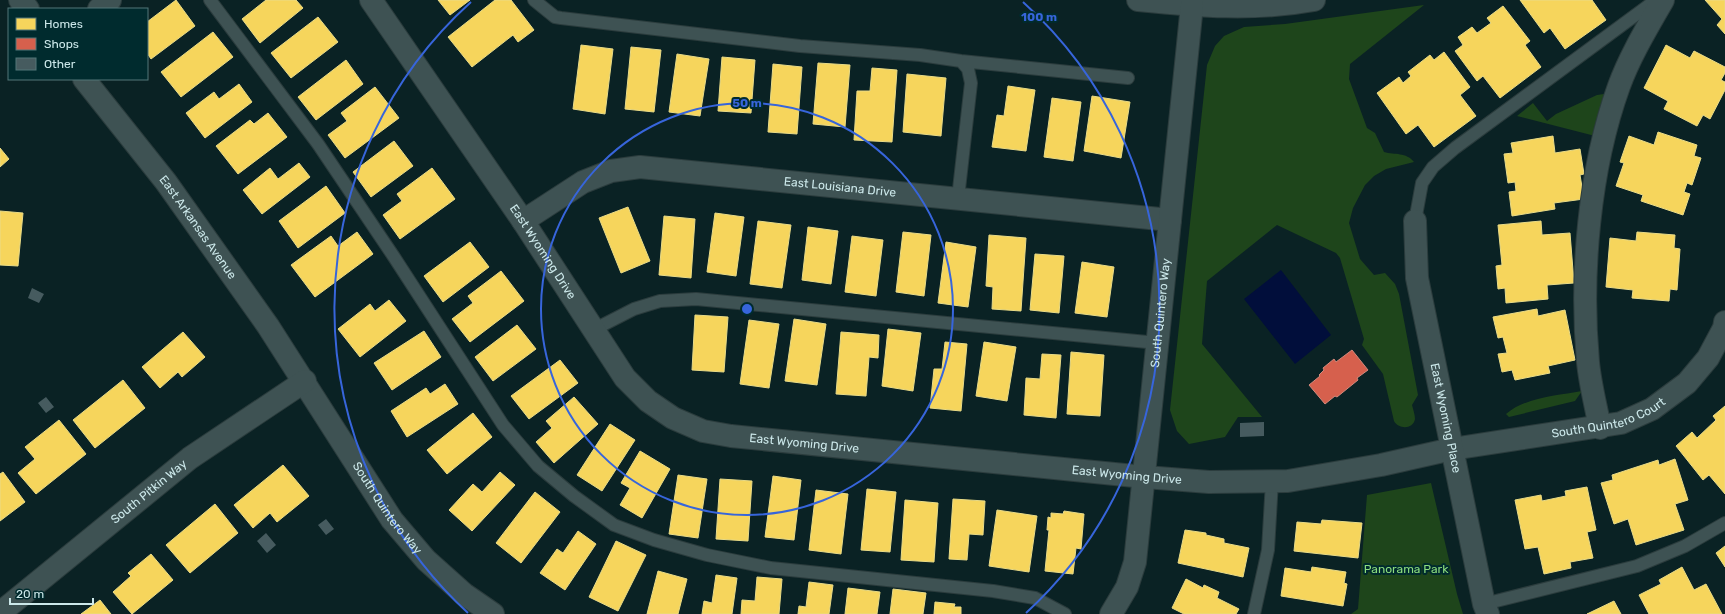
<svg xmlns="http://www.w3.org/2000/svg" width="1725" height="614" font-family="Rubik,sans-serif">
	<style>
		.green { fill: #1e451b }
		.water { fill: #010e3b }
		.homes { fill: #f6d55c; stroke: #e9db87 }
		.shops { fill: #d6604d; stroke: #d3897c }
		.building { fill: #465b5f }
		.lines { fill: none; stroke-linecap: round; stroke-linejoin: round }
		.lane-casing { stroke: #2b3c3d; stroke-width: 14 }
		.street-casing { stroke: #2b3c3d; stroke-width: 24 }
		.lane { stroke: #3e5253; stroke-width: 12 }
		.street { stroke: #3e5253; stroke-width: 22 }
		.ring { fill: none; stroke: #3765db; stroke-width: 2 }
		.labels { text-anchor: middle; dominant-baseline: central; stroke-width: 4; stroke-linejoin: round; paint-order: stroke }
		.street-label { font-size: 12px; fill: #cce8ea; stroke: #002b2e }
		.park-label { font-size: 12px; fill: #8cdd7e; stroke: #002b2e }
		.centre { fill: #3765db; stroke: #002b2e; stroke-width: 2 }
		.ring-label { font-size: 12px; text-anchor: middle; font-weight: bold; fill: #3765db; stroke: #002b2e; stroke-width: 4; stroke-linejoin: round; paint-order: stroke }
	</style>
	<rect width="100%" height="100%" fill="#0a2224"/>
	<path class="green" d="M1424 5 1350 64 1349 79 1367 128 1375 133 1384 152C1395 155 1406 152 1414 162L1386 169 1374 176 1365 185 1353 208 1349 223 1360 259 1374 275 1385 273 1395 284 1399 294 1418 395 1412 405C1413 409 1415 415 1415 419 1413 430 1398 429 1394 421L1383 374 1362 345 1364 339 1340 258 1336 253 1277 225 1207 281 1202 344 1262 417H1238L1225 437 1189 444 1177 431 1170 410 1207 65 1215 46 1224 36 1244 27 1285 24Z
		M1604 94 1611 95 1599 137 1517 116 1533 103 1547 121 1556 114 1597 95Z
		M1582 391 1575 401 1509 417 1506 414C1526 397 1556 396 1582 391Z
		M1431 483 1457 594 1463 614H1351L1358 609 1367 495Z"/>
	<path class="water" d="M1281 270 1331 335 1295 364 1244 299Z"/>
	<path class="homes" d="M176 0 195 26 151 59 147 53V22Z
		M266 0H296L303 8 260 43 242 19Z
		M438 0H470L450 15Z
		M495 0H511L534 30 518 42 513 35 472 67 448 37Z
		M1520 0H1592L1606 20 1565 49 1550 28 1544 33Z
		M1705 0H1725V34L1717 25 1722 19Z
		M1503 6 1530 41 1525 45 1541 67 1500 98 1483 76 1477 81 1455 51 1463 45 1458 37 1472 27 1477 33 1491 23 1487 18Z
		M318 17 338 42 291 78 271 53Z
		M213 32 233 57 181 97 161 72Z
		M581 45 613 49 605 114 573 109Z
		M1666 45 1690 58 1694 51 1725 67V73L1721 80 1725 82V90L1710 119 1703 115 1697 126 1664 109 1668 101 1644 88Z
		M631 47 661 50 654 112 625 109Z
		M1444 52 1470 87 1460 95 1476 116 1434 147 1418 125 1406 134 1377 93 1399 77 1403 83 1411 76 1408 72 1430 55 1434 60Z
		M677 54 709 59 700 116 669 112Z
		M722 57 755 60 751 113 718 111Z
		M346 60 363 84 316 120 298 97Z
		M818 63 850 65 845 127 813 124Z
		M773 64 802 67 797 134 768 132Z
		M872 68 897 70 892 142 854 140 857 91H870Z
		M907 74 946 78 941 136 903 132Z
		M239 84 252 102 205 138 186 113 214 92 219 99Z
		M1008 86 1035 90 1026 151 992 147 997 115 1004 116Z
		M375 87 399 118 345 158 328 135 347 121 341 113Z
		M1092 96 1130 102 1121 158 1084 151Z
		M1052 98 1081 102 1073 161 1044 157Z
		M268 113 287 137 238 174 216 146 250 120 254 124Z
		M1658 132 1697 145 1694 156 1701 158 1692 185 1687 183 1684 192 1690 194 1683 215 1641 201 1643 195 1616 186 1624 163 1620 162 1629 136 1654 145Z
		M1553 136 1555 153 1580 149 1584 174 1580 175 1584 199 1554 203 1555 209 1512 216 1509 192 1516 191 1515 182 1508 183 1504 154 1513 153 1511 143Z
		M394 141 413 166 371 197 353 172Z
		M0 148 9 159 0 167Z
		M299 163 310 177 262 214 243 190 270 168 278 179Z
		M432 168 455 199 400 239 383 215 402 201 397 194Z
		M326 186 345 213 298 248 279 221Z
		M628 207 650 261 621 273 599 218Z
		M0 211 23 213 18 266 0 265Z
		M715 213 744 217 736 276 707 272Z
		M664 216 695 219 691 278 659 275Z
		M758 221 791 225 782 288 750 284Z
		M1541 221 1542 235 1570 233 1574 283 1547 285 1548 299 1506 303 1505 288 1498 289 1496 266 1502 265 1498 225Z
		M808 227 838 231 831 284 802 280Z
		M357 232 373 254 315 297 291 265 331 236 338 246Z
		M903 232 931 235 924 296 896 292Z
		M1637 232 1675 235 1674 248 1680 249 1677 290 1670 289 1669 301 1632 298 1633 290 1606 287 1610 238 1636 241Z
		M989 235 1026 238 1021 311 992 309 993 287 986 286Z
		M852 236 883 240 876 296 845 292Z
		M470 242 489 267 443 302 424 276Z
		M946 242 976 247 968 307 938 303Z
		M1035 254 1064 256 1059 313 1030 310Z
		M1082 262 1114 267 1107 317 1075 313Z
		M501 271 524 301 470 342 452 319 473 303 468 296Z
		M389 300 406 321 360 357 338 329 370 304 375 311Z
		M1537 309 1538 316 1565 310 1575 360 1548 366 1550 373 1515 380 1512 370 1502 372 1498 354 1507 353 1503 337 1498 338 1493 317Z
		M695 315 728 317 724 372 692 370Z
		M794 319 826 324 817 385 785 381Z
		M749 320 779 324 769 388 740 384Z
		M517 325 536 349 493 381 475 357Z
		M888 329 921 333 913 391 882 386Z
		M424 331 441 357 392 390 374 363Z
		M183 332 205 357 182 377 178 372 160 388 142 367Z
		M841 332 879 335 878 358 869 357 866 396 836 394Z
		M945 342 967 344 961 411 930 408 934 369H942Z
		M984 342 1016 347 1007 401 976 396Z
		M1071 352 1104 355 1100 416 1067 414Z
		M1042 354 1061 355 1056 418 1024 415 1026 378 1040 379Z
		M560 360 578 383 529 419 511 396Z
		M123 380 145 408 95 448 73 420Z
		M445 384 458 404 407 437 391 411 426 388 430 394Z
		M574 397 598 424 554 463 536 442 552 428 546 421Z
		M1725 406V494L1709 475 1703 480 1676 446 1692 432 1697 438 1716 420 1713 416Z
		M473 413 492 437 447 474 427 450Z
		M59 420 86 454 36 494 18 473 35 459 25 447Z
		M610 424 635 440 602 491 577 475Z
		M640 451 670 469 642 518 620 505 630 488 621 483Z
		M1675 459 1688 500 1675 504 1684 530 1636 545 1628 519 1614 524 1601 483 1613 480 1612 475 1658 460 1659 465Z
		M283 465 309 496 277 522 270 513 253 528 234 505Z
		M3 472 25 502 0 521V474Z
		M500 472 515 485 472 531 449 510 473 484 482 492Z
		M678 475 707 479 698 538 669 534Z
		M773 476 801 480 794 540 765 537Z
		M720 479 752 481 748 541 716 539Z
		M1587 487 1596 530 1587 532 1593 558 1570 562 1571 568 1544 574 1538 547 1525 549 1515 500 1541 495 1542 501 1566 496 1565 491Z
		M867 489 896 492 890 552 861 550Z
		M816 490 848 494 841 554 809 550Z
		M535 492 560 512 521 563 496 543Z
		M953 499 985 501 983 535 969 534 967 560 949 559Z
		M905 500 938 503 934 562 901 560Z
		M215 504 238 533 190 573 166 545Z
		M997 510 1037 516 1029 572 989 566Z
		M1064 511 1084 514 1081 549 1076 548 1073 574 1045 571 1049 530H1047L1048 517 1051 518V513L1063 514Z
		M1322 520 1362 523 1358 558 1294 551 1297 522 1321 524Z
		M1185 530 1206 533V535L1224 539V543L1249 548 1243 577 1178 563Z
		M578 531 596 544 565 590 540 573 557 549 563 553Z
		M616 541 646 555 618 611 589 597Z
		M1725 546V567L1716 553Z
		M151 554 173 580 132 614 113 592 131 576 128 573Z
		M1312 567 1346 572 1344 583 1347 584 1343 606 1281 596 1285 568 1311 572Z
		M1682 567 1694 590 1706 584 1722 614H1649L1639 595 1661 584 1659 580Z
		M658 571 687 579 678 614H647Z
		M716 575 737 578 732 614H702L704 601 712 603Z
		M757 577 782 579 779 614H741L742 600 755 601Z
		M1186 579 1203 588 1204 585 1219 592 1217 598 1239 609 1236 614H1184L1172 608Z
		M809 582 833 585 829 614H798L799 606 806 607Z
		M848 588 880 592 877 614H845Z
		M893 589 926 593 923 614H890Z
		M100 600 111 614H81Z
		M1614 601 1621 614H1587Z
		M935 602 955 604 954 607H961V614H934Z"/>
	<path class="shops" d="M1352 350 1368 370 1357 378 1358 380 1337 397 1335 396 1325 404 1309 385 1320 376 1319 375 1324 370 1323 368 1334 359 1336 362Z"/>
	<path class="building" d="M32 288 44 294 39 303 28 298Z
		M46 397 54 407 46 413 38 403Z
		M1264 422V436L1240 437V423Z
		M326 519 334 529 326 535 318 525Z
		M266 533 276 545 267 553 257 541Z"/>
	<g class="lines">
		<defs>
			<path id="lane" d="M210 0 318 144 394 257 503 425 538 466 574 496 614 525 654 540 707 555 771 568 993 591 1035 598 1065 614
				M534 0 555 17 561 18 800 46 920 55 961 61 1128 78
				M958 198 971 83 968 69 961 61
				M1415 221 1422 183 1433 167 1455 148 1656 0
				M593 330 634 309 660 301 696 299 1158 343
				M1484 604 1637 566 1685 546 1725 523
				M1254 614 1268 550 1272 481"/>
			<g id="street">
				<path d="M20 0 28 9"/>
				<path id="s1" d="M371 0 523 221 625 378 648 401 673 418 703 431 731 436 1145 477 1209 482 1288 481 1381 465 1452 449 1621 423 1652 409 1687 383 1708 358 1724 328 1725 322"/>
				<path d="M1138 0C1197 6 1255 11 1314 0"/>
				<path d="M99 9 110 0"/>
				<path id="s2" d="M84 79 166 182 268 326 392 520 426 560 464 594 493 614"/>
				<path id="s3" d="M523 221 583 182 611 171 640 167 1170 220"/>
				<path id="s4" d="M1415 221 1417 278 1484 604 1488 614"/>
				<path d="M1600 428C1596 406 1590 384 1588 362 1580 275 1589 169 1619 86 1630 56 1647 28 1663 0"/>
				<path id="s5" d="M0 613 190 458 305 381"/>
				<path id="s6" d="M1111 614 1127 587 1135 562 1192 5"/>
			</g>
		</defs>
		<use href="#lane" class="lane-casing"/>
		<use href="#street" class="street-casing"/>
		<use href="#lane" class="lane"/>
		<use href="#street" class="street"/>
	</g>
	<g class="ring">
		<circle cx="747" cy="309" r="206"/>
		<path d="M468 613A413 413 0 0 1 471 2M1023 2A413 413 0 0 1 1026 613"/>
	</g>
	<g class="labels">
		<g class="street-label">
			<text stroke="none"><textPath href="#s3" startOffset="332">East Louisiana Drive</textPath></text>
			<text stroke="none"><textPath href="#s2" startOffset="187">East Arkansas Avenue</textPath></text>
			<text stroke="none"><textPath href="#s1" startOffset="305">East Wyoming Drive</textPath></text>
			<text stroke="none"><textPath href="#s6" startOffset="308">South Quintero Way</textPath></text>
			<text stroke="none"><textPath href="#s1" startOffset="1466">South Quintero Court</textPath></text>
			<text stroke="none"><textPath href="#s4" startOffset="200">East Wyoming Place</textPath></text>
			<text stroke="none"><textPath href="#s1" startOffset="653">East Wyoming Drive</textPath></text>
			<text stroke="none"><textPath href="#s1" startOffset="977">East Wyoming Drive</textPath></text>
			<text stroke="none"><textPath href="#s5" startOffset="192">South Pitkin Way</textPath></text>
			<text stroke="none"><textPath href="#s2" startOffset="526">South Quintero Way</textPath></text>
		</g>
		<g class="park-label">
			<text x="1406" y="569">Panorama Park</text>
		</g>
	</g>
	<circle cx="747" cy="309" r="6" class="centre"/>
	<g class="ring-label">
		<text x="1039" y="21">100 m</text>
		<text x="747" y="107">50 m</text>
	</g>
	<rect x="8" y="8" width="140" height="72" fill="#002b2e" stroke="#527779"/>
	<rect x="16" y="18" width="20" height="12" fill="#f6d55c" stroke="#527779"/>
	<text x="44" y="28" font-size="12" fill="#cce8ea">Homes</text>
	<rect x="16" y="38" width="20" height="12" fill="#d6604d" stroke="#527779"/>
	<text x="44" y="48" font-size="12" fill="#cce8ea">Shops</text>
	<rect x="16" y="58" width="20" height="12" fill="#465b5f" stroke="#527779"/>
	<text x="44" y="68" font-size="12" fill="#cce8ea">Other</text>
	<path d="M10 598v6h83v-6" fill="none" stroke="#cce8ea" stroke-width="2"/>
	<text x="16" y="598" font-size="12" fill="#cce8ea" stroke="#002b2e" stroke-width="3" paint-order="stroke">20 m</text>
</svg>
